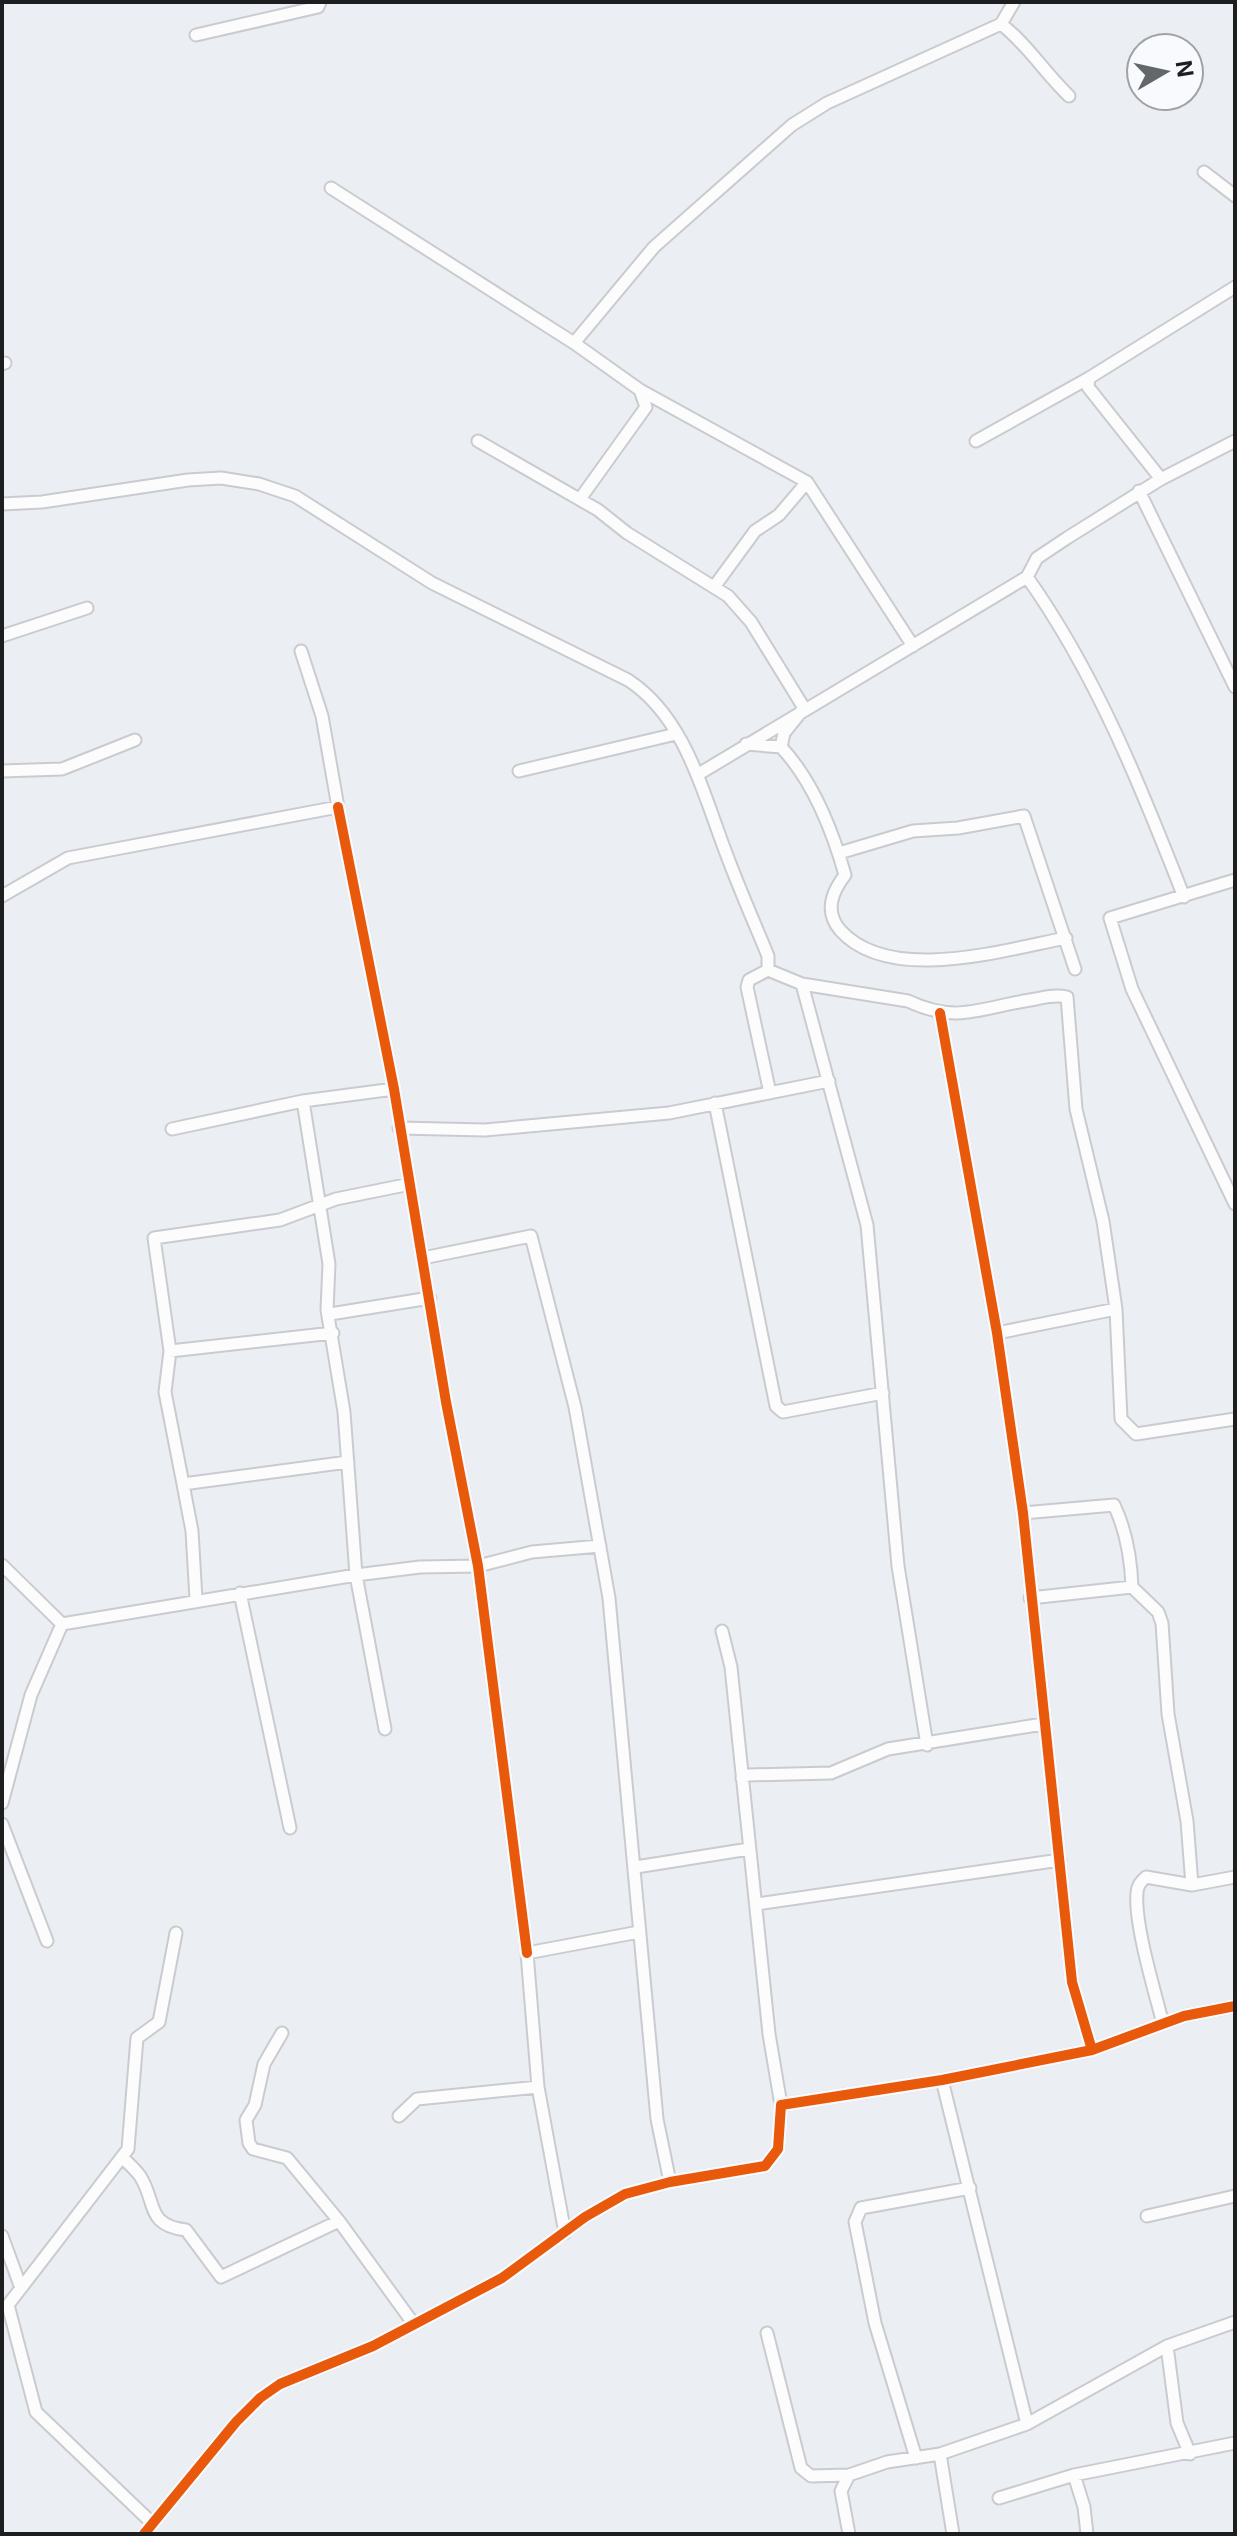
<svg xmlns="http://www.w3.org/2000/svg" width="1237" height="2536" font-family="Inter,sans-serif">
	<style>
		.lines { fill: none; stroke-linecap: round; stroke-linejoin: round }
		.street-casing { stroke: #c9cbcf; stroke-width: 15 }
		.street { stroke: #fcfcfd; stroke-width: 11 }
		.cycleway-casing { stroke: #f8fafd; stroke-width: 15 }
		.cycleway { stroke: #e8590c; stroke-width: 10 }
	</style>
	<rect width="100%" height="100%" fill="#ebeef2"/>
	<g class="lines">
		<defs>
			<path id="street" d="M1001 24C1027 44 1045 73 1069 96
				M196 35 318 7 320 2
				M1204 172 1235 196
				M331 188 574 343 654 247 792 125 827 103 1001 24 1014 2
				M574 343 640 390 646 407 580 499
				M2 364 5 363
				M640 390 807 482 913 646
				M478 441 598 510 627 533 728 596 751 622 804 708 784 733 781 747
				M976 441 1089 378
				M1161 479 1088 387 1089 378 1235 287
				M1139 491 1235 687
				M2 504 42 502 188 480 221 478 259 484 295 496 432 583 628 680C685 717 703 793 726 853 739 888 754 922 768 956V970
				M1027 577C1096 674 1141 787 1184 897
				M714 587 755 531 779 515 807 482
				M2 636 87 608
				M746 744 781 747C813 781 832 829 845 875 832 892 824 911 840 930 889 985 1003 950 1066 938
				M2 771 62 769 135 740
				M519 771 676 734
				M697 775 1027 577 1037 558 1067 538 1161 479 1235 441
				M338 807 394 1089 446 1402 478 1566 527 1953
				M839 853 913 831 958 828 1024 816 1075 969
				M1235 880 1110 918 1132 989 1235 1204
				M2 896 68 858 338 807 322 716 301 651
				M802 984 867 1225 898 1566 927 1745
				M940 1013 997 1333 1023 1513 1072 1982 1092 2050
				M770 1093 747 987 749 980 768 970 802 984 908 1001C957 1024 980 1008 1030 1000 1042 998 1055 994 1067 997L1076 1109 1103 1221 1116 1309 1121 1419 1136 1434 1235 1419
				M303 1101 329 1264 327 1310 344 1412 356 1575 385 1729
				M715 1103 776 1406 783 1412 883 1393
				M399 1128 485 1130 669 1113 829 1081
				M172 1129 303 1101 394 1089
				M423 1258 531 1236 575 1407 609 1598 657 2119 670 2182
				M330 1314 430 1298
				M333 1333 170 1351 154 1238 280 1220 336 1199 410 1184
				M997 1333 1116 1309
				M170 1351 165 1392 183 1484
				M1023 1513 1114 1505C1126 1530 1131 1560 1132 1587L1158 1612 1162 1623 1168 1714 1187 1821 1192 1885
				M2 1565 62 1624
				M240 1593 290 1828
				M1030 1598 1132 1587
				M196 1599 192 1531 183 1484 348 1462
				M62 1624 356 1575 420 1567 478 1566 532 1552 600 1546
				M722 1631 731 1667 769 2034 781 2105
				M742 1778 748 1775 831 1773 888 1749 1043 1724
				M2 1803 31 1695 62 1624
				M2 1824 47 1941
				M636 1867 749 1849
				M757 1904 1060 1860
				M1163 2024C1155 1992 1134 1924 1137 1893 1137 1886 1141 1881 1146 1877L1192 1885 1235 1877
				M282 2033 264 2064 255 2105 246 2120 249 2143 253 2149 287 2158 339 2221 413 2323
				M942 2080 1027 2424
				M399 2116 417 2099 538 2087
				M122 2157C128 2163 135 2169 140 2176 157 2202 145 2225 186 2230L221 2277 339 2221
				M1147 2216 1235 2196
				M565 2233 538 2087 527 1953 639 1932
				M2 2236 21 2288
				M767 2333 801 2468 811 2476 849 2475 841 2491 849 2534
				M1167 2346 1177 2423 1190 2454
				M940 2454 953 2534
				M916 2458 875 2323 855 2222 861 2208 970 2188
				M849 2475 887 2462 940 2454 1027 2424 1167 2346 1235 2322
				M1074 2475 1084 2507 1087 2534
				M999 2498 1074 2475 1235 2443
				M152 2523 36 2412 8 2305 128 2149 137 2038 159 2022 176 1933
				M144 2534 236 2422 260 2398 280 2384 373 2346 502 2278 585 2217 625 2194 670 2182 765 2166 778 2149 781 2105 942 2080 1092 2050 1184 2016 1235 2006"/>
		</defs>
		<use href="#street" class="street-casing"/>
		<use href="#street" class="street"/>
		<defs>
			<path id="cycleway" d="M338 807 394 1089 446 1402 478 1566 527 1953
				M940 1013 997 1333 1023 1513 1072 1982 1092 2050
				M144 2534 236 2422 260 2398 280 2384 373 2346 502 2278 585 2217 625 2194 670 2182 765 2166 778 2149 781 2105 942 2080 1092 2050 1184 2016 1235 2006"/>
		</defs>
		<use href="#cycleway" class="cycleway-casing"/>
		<use href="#cycleway" class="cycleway"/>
	</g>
	<rect width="1237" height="2536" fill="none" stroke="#1c1e20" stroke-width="8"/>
	<g transform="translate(1165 72) rotate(81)"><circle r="38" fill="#f8fafd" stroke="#a0a2a5" stroke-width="2"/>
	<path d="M0-6L14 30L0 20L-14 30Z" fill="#64676a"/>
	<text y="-12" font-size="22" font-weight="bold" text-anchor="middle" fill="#1c1e20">N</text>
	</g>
</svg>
